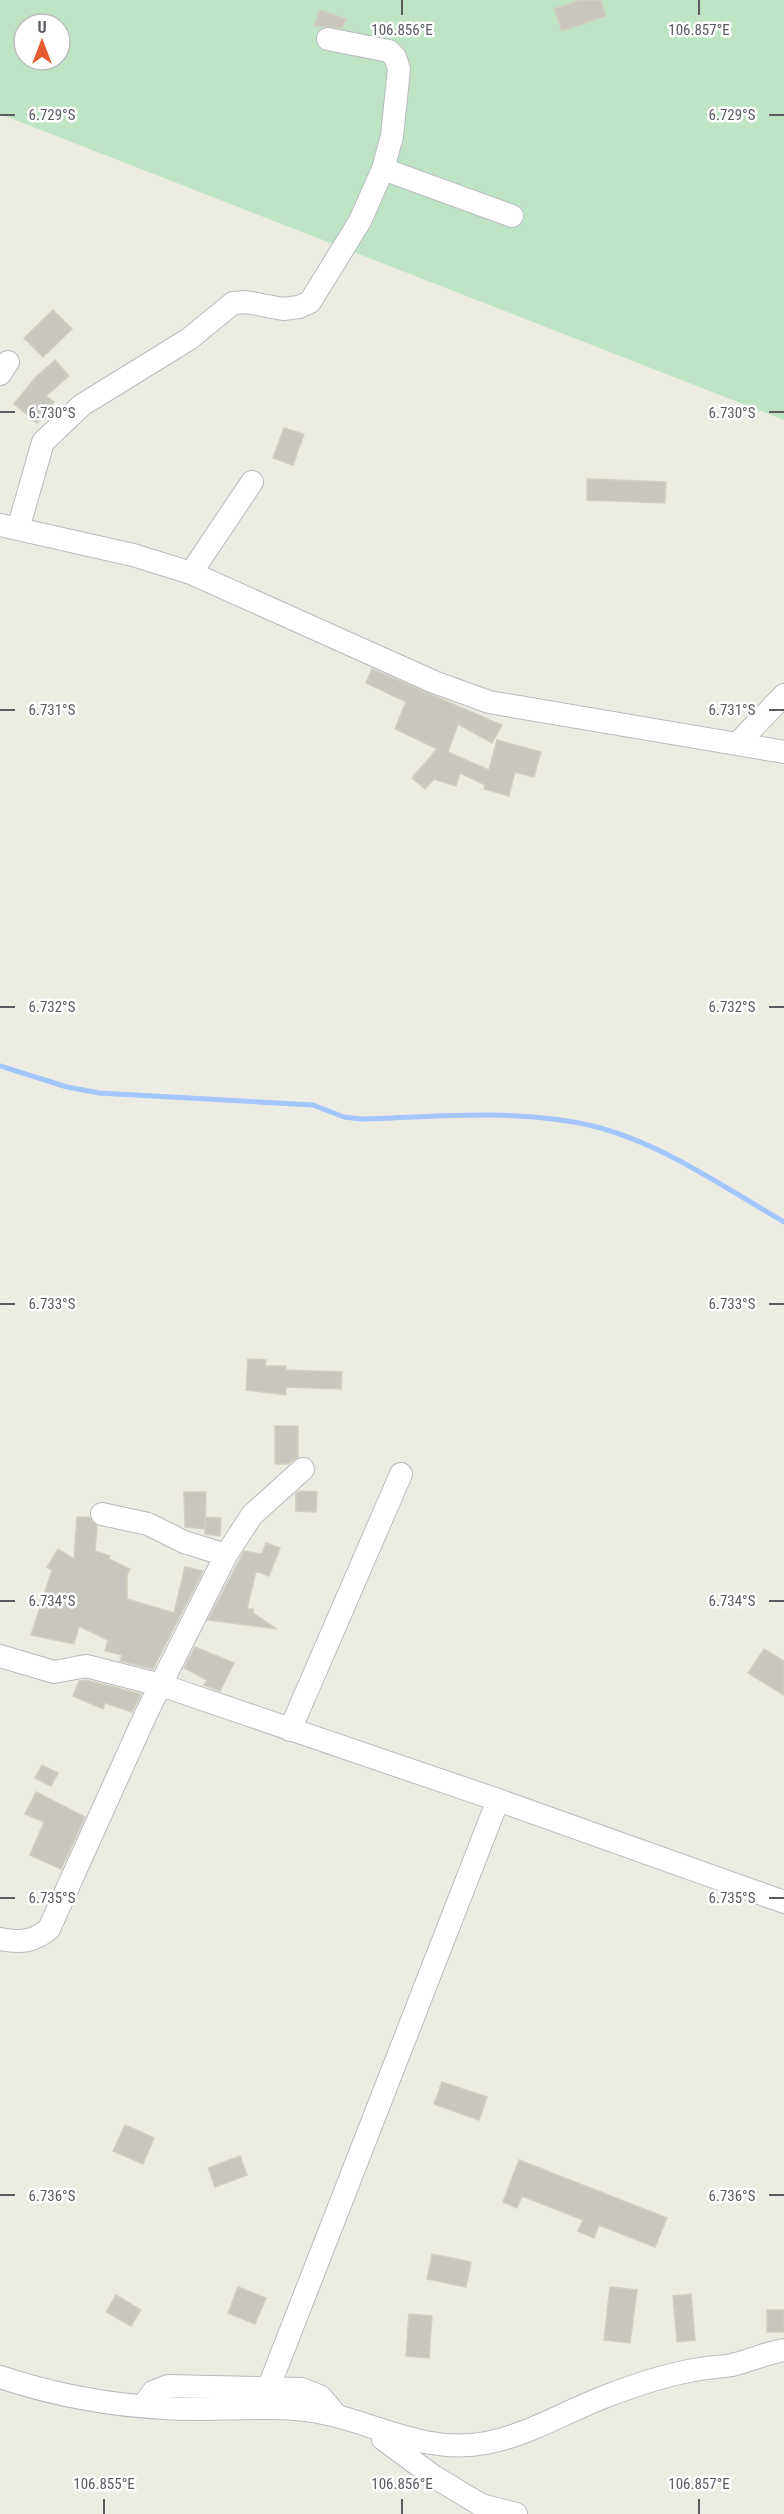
<svg xmlns="http://www.w3.org/2000/svg" width="784" height="2514" font-family="'Roboto Condensed',sans-serif">
	<style>
		.green { fill: #bee4c5; fill-rule: evenodd }
		.lines { fill: none; stroke-linecap: round; stroke-linejoin: round }
		.stream { stroke: #a2c6fd; stroke-width: 5 }
		.building { fill: #c8c6bf; stroke: #d1cfc0; stroke-width: 1.5 }
		.minor-casing { stroke: #b9bac0; stroke-width: 24 }
		.minor { stroke: #fff; stroke-width: 22 }
		.ticks { fill: none; stroke: #5a5c62; stroke-width: 2 }
		.ticks-label { font-size: 15px; text-anchor: middle; fill: #5a5c62; stroke: #fff; stroke-width: 5; stroke-linejoin: round; paint-order: stroke }
	</style>
	<rect width="100%" height="100%" fill="#edece2"/>
	<path class="green" d="M0 0H784V420L0 114ZM24 24H60V60H24Z"/>
	<g class="lines">
		<path class="stream" d="M0 1066 67 1087 99 1093 313 1105 344 1117 361 1119C437 1117 519 1108 593 1126 661 1143 724 1187 784 1222"/>
	</g>
	<path class="building" d="M580 0H601L606 16 562 31 554 9Z
		M320 10 346 19 342 28 314 26Z
		M53 310 72 329 43 357 24 338Z
		M55 360 69 376 46 396 54 402 37 423 14 404 35 378Z
		M284 428 304 434 293 465 273 458Z
		M587 479 666 482 665 503 587 500Z
		M372 669 502 725 492 743 458 724 448 752 489 770 497 740 541 752 534 777 515 772 509 796 484 789 485 785 460 773 456 786 434 779 425 789 412 778 437 749 395 729 406 702 366 683Z
		M248 1359 266 1360 265 1366H286V1370L342 1372 341 1389 286 1387V1395L246 1390Z
		M275 1426H298V1457L288 1464H275Z
		M299 1491 317 1492 316 1512 296 1511V1493Z
		M184 1492H206L205 1529 185 1527Z
		M77 1517H89L97 1526 95 1551 110 1556 109 1559 130 1569 127 1575V1599L174 1613 185 1567 203 1571 153 1669 120 1661 122 1655 105 1651 108 1640 79 1626 74 1644 31 1635 52 1570 47 1567 58 1549 74 1559Z
		M205 1517 221 1518 220 1536 205 1534Z
		M266 1543 280 1548 269 1576 256 1571 247 1609H253V1613L277 1629 208 1620 244 1551 262 1554Z
		M195 1647 234 1663 220 1691 204 1685 207 1680 184 1668Z
		M764 1649 784 1661V1695L748 1673Z
		M86 1680 141 1694 132 1712 105 1703 103 1709 73 1696 79 1681Z
		M42 1765 58 1773 51 1786 35 1778Z
		M36 1792 85 1817 61 1869 30 1855 44 1822 25 1814Z
		M442 2082 487 2097 479 2120 434 2104Z
		M125 2125 154 2138 143 2164 113 2151Z
		M240 2156 247 2175 215 2187 208 2168Z
		M519 2160 667 2218 655 2247 599 2225 594 2238 578 2231 583 2220 522 2196 517 2208 503 2202Z
		M432 2254 471 2262 466 2287 427 2279Z
		M238 2287 266 2298 255 2324 228 2313Z
		M610 2287 637 2290 630 2343 604 2340Z
		M691 2294 695 2340 677 2342 673 2296Z
		M116 2295 141 2310 131 2326 106 2312Z
		M767 2310H784V2332H767Z
		M409 2314 432 2316 429 2358 406 2356Z"/>
	<g class="lines">
		<defs>
			<path id="minor" d="M383 169 512 216
				M0 374 8 362
				M0 525 133 555 191 573 434 682 489 702 784 752
				M18 529 43 442 82 405 189 339 233 303 246 302 283 309 299 307 310 302 360 221 383 169 392 136 399 69 395 57 389 51 328 39
				M191 573 252 482
				M739 742 784 695
				M102 1514 148 1524 184 1542 226 1555
				M0 1656 54 1672 86 1666 161 1685 498 1800 784 1902
				M290 1730 401 1474
				M0 1939C21 1943 33 1942 49 1929L146 1714 226 1555 252 1515 303 1469
				M0 2377C54 2395 108 2405 164 2408 208 2411 252 2406 296 2409 364 2414 416 2456 486 2443 528 2435 565 2412 604 2397 635 2385 667 2374 700 2369 710 2367 721 2367 732 2365 749 2361 766 2353 784 2350
				M268 2389 498 1800
				M143 2406 153 2392 168 2386 302 2389 321 2397 337 2416
				M383 2439 433 2476 481 2505 516 2514"/>
		</defs>
		<use href="#minor" class="minor-casing"/>
		<use href="#minor" class="minor"/>
	</g>
	<path class="ticks" d="M402 0V15M699 0V15M0 115H15M769 115H784M0 412H15M769 412H784M0 710H15M769 710H784M0 1007H15M769 1007H784M0 1304H15M769 1304H784M0 1601H15M769 1601H784M0 1898H15M769 1898H784M0 2195H15M769 2195H784M104 2499V2514M402 2499V2514M699 2499V2514"/>
	<g class="ticks-label">
		<text x="402" y="35">106.856°E</text>
		<text x="699" y="35">106.857°E</text>
		<text x="52" y="120">6.729°S</text>
		<text x="732" y="120">6.729°S</text>
		<text x="52" y="418">6.730°S</text>
		<text x="732" y="418">6.730°S</text>
		<text x="52" y="715">6.731°S</text>
		<text x="732" y="715">6.731°S</text>
		<text x="52" y="1012">6.732°S</text>
		<text x="732" y="1012">6.732°S</text>
		<text x="52" y="1309">6.733°S</text>
		<text x="732" y="1309">6.733°S</text>
		<text x="52" y="1606">6.734°S</text>
		<text x="732" y="1606">6.734°S</text>
		<text x="52" y="1903">6.735°S</text>
		<text x="732" y="1903">6.735°S</text>
		<text x="52" y="2201">6.736°S</text>
		<text x="732" y="2201">6.736°S</text>
		<text x="104" y="2489">106.855°E</text>
		<text x="402" y="2489">106.856°E</text>
		<text x="699" y="2489">106.857°E</text>
	</g>
	<g transform="translate(42 42)"><circle r="28" fill="#ffffff" stroke="#bdbec0" stroke-width="1.5"/>
	<path d="M0-4.5L10 22L0 15L-10 22Z" fill="#e45c30"/>
	<text y="-9" font-size="16" font-weight="bold" text-anchor="middle" fill="#5a5c62">U</text>
	</g>
</svg>
